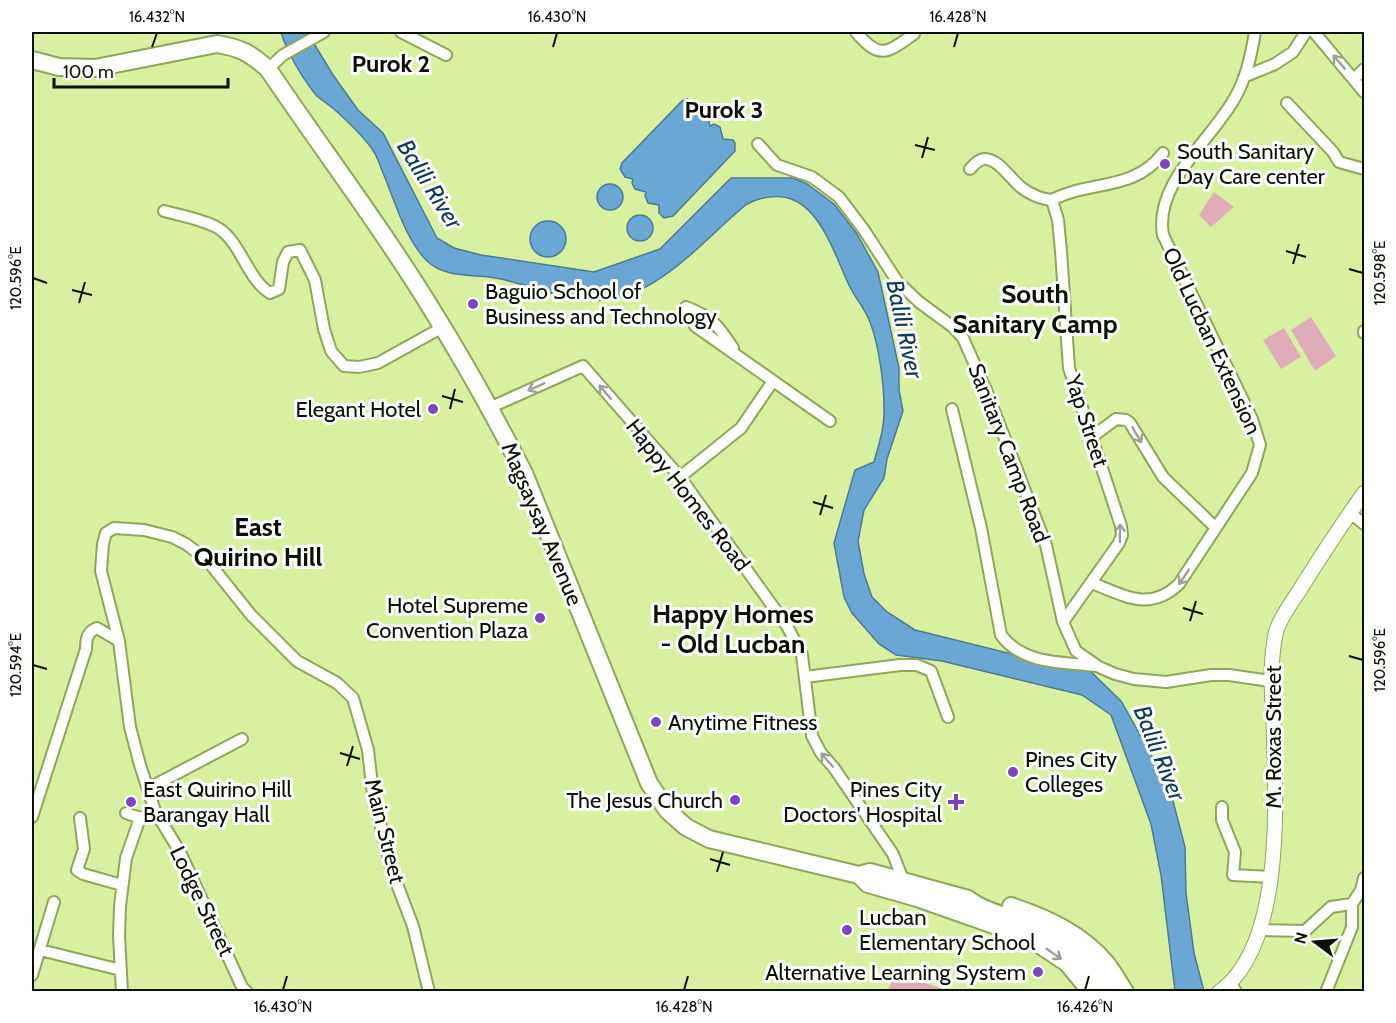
<svg xmlns="http://www.w3.org/2000/svg" width="1396" height="1023" font-family="Cabin,sans-serif">
	<style>
		.green { fill: #dfadb9 }
		.water { fill: #6aa7d4; stroke: #4d7a94; stroke-width: 1.5 }
		.lines { fill: none; stroke-linecap: round; stroke-linejoin: round }
		.minor-casing { stroke: #90a659; stroke-width: 14 }
		.major-casing { stroke: #90a659; stroke-width: 16 }
		.highway-casing { stroke: #90a659; stroke-width: 20 }
		.minor { stroke: #fff; stroke-width: 10 }
		.major { stroke: #fff; stroke-width: 14 }
		.highway { stroke: #fff; stroke-width: 16 }
		.oneway { stroke: #9da099 }
		.ticks { fill: none; stroke: #0a1100; stroke-width: 2 }
		.poi-dot { fill: #7d45bb; stroke: #fff; stroke-width: 2 }
		.labels { text-anchor: middle; dominant-baseline: central; stroke-width: 6; stroke-linejoin: round; paint-order: stroke }
		.poi-label { font-size: 22px; fill: #0a1100; stroke: #fff; text-anchor: start }
		.street-label { font-size: 22px; fill: #0a1100; stroke: #fff }
		.neighbourhood-label { font-size: 24px; font-weight: bold; fill: #0a1100; stroke: #fff }
		.water-label { font-size: 24px; font-style: italic; fill: #0a3b5a; stroke: #fff }
		.quarter-label { font-size: 26px; font-weight: bold; fill: #0a1100; stroke: #fff }
		.neatline { fill: none; stroke: #0a1100; stroke-width: 2 }
		.ticks-label { font-size: 15px; text-anchor: middle; fill: #0a1100 }
	</style>
	<rect width="100%" height="100%" fill="#d8f1a1"/>
	<path class="green" d="M1214 192 1234 207 1211 227 1199 215Z
		M1311 317 1336 356 1315 371 1291 330Z
		M1284 328 1301 357 1281 369 1263 340Z
		M895 972 945 990 944 991H888Z"/>
	<path class="water" d="M281 32H307L333 75 358 110 383 133 437 238 454 248 481 255 594 272 660 249 731 178H793L807 184 834 204 857 234 878 272 899 368V390L903 411 887 459 884 478 864 510 858 541 864 574 872 597 887 612 915 630 1048 663 1085 666 1121 701 1152 756 1173 801 1185 847 1186 893 1194 953 1204 991H1175L1161 875 1151 824 1111 715 1082 695 942 661 896 655 879 644 852 613 844 597 834 543 855 470 874 462C879 444 885 426 884 408 884 383 879 345 870 322 865 308 854 297 848 283 828 238 809 174 747 204 701 241 651 308 584 300 556 296 529 286 501 279 477 273 447 280 427 261 405 239 395 201 383 173 380 166 378 158 374 152 364 136 347 121 334 109 328 104 321 100 316 95 303 79 286 51 281 32Z
		M687 99 695 103 696 113 701 111 707 114 710 126 714 124 720 127 723 139 733 140 735 143V151L673 216 664 218 659 213V205L648 203 645 196 646 192 635 189 632 183 633 179 625 177 620 169 622 163 682 101Z
		M597 197a13 13 0 1 1 26 0a13 13 0 1 1-26 0Z
		M627 228a13 13 0 1 1 26 0a13 13 0 1 1-26 0Z
		M530 239a18 18 0 1 1 36 0a18 18 0 1 1-36 0Z"/>
	<g class="lines">
		<defs>
			<path id="minor" d="M401 32 446 55
				M856 32C880 61 888 52 914 34
				M1314 32 1364 92
				M268 69 283 55 324 32
				M1246 76 1275 64 1293 52 1306 32
				M1354 79 1364 69
				M1287 103 1333 152 1339 162 1364 169
				M758 144 777 165 812 177 839 197 864 230 897 281 919 302 953 327 963 338 986 390 1046 545 1063 622 1076 651 1099 667 1115 674 1134 679 1166 682 1211 675H1229L1270 681
				M970 169C974 165 978 159 985 159 999 159 1011 180 1022 188 1030 194 1041 199 1052 200 1089 180 1134 192 1163 153
				M1052 200 1058 220 1061 251 1069 368 1121 526 1122 535 1119 543 1063 622
				M164 211C182 216 202 219 218 228 241 242 247 279 270 293L279 289 283 262 288 252 300 250 315 280 324 329 331 351 344 366 359 367 378 363 443 327
				M686 307C712 317 718 325 733 348
				M695 326 830 421
				M1364 331V333
				M489 408 583 366 680 477 787 626 802 655 812 736 821 753 834 768 893 854 903 880
				M952 409 981 528 1001 635C1023 665 1063 662 1096 666
				M1092 437 1116 419 1126 420 1130 423 1163 477 1216 528
				M680 477 741 428 773 381
				M1350 513 1364 524
				M1092 583C1125 596 1150 612 1179 584L1252 473 1260 445 1252 419 1163 235C1154 184 1209 142 1233 101 1246 80 1251 56 1255 32
				M805 677 900 665H917L931 671 948 717
				M149 788 242 739
				M1222 807V820L1235 852 1233 875 1271 877
				M126 813 140 818
				M32 817 86 649C86 639 87 632 97 628L119 641
				M80 818 84 849 77 870 83 874 122 885
				M1260 930 1305 931 1331 907 1352 904
				M40 950 121 970
				M32 975 54 902
				M1231 983 1236 992
				M122 992 119 936 120 906 126 858 140 818 155 811
				M247 992 242 987 180 852 155 811 140 765 130 727 119 641 101 571 103 544 106 533 114 528 144 530 172 537 186 544 207 560 251 615 297 661 337 683 353 698 368 750 373 794 382 831 392 871 413 926 429 992
				M1326 992 1352 927V904L1361 890 1364 878"/>
			<path id="major" d="M1219 992C1283 947 1276 807 1274 737 1273 699 1268 670 1276 632 1280 617 1293 601 1301 588 1321 556 1342 524 1364 493"/>
			<path id="highway" d="M32 60 59 67 95 68 217 44C241 48 250 53 268 69 324 152 385 232 437 318 468 368 497 421 524 473L649 783 667 810 686 827 709 839 859 875 870 872 968 899C985 912 1008 916 1027 924 1059 937 1090 961 1107 992
				M859 875 868 884 917 898 1028 937 1067 963 1091 992
				M1011 906C1047 918 1082 934 1107 964 1113 972 1119 982 1125 992"/>
		</defs>
		<use href="#minor" class="minor-casing"/>
		<use href="#major" class="major-casing"/>
		<use href="#highway" class="highway-casing"/>
		<use href="#minor" class="minor"/>
		<use href="#major" class="major"/>
		<use href="#highway" class="highway"/>
	</g>
	<defs><path id="oneway-shaft" d="M-6 0H5M1.5-3L5.5 0L1.5 3" fill="none" stroke-width="1.6" stroke-linecap="round" stroke-linejoin="round" transform="scale(1.5)"/></defs>
	<g class="oneway">
		<use href="#oneway-shaft" transform="translate(1339 62) rotate(-130)"/>
		<use href="#oneway-shaft" transform="translate(536 387) rotate(156)"/>
		<use href="#oneway-shaft" transform="translate(605 392) rotate(-131)"/>
		<use href="#oneway-shaft" transform="translate(1137 435) rotate(59)"/>
		<use href="#oneway-shaft" transform="translate(1120 533) rotate(-89)"/>
		<use href="#oneway-shaft" transform="translate(1184 577) rotate(124)"/>
		<use href="#oneway-shaft" transform="translate(827 760) rotate(-131)"/>
		<use href="#oneway-shaft" transform="translate(1054 954) rotate(35)"/>
	</g>
	<path class="ticks" d="M152 47 157 33M553 47 557 33M954 47 958 33M915 145 935 150M922 158 928 137M1286 251 1306 257M1293 264 1299 244M1349 269 1363 273M33 278 47 283M72 290 92 295M79 303 85 282M442 396 463 402M450 409 455 389M813 502 833 508M820 515 826 495M1183 608 1203 614M1190 621 1196 601M1349 656 1363 660M33 665 47 669M340 753 360 759M347 766 353 746M710 859 730 865M717 872 723 852M283 990 287 976M684 990 688 976M1085 990 1089 976"/>
	<g class="poi-dot">
		<circle cx="1165" cy="164" r="6"/>
		<circle cx="473" cy="304" r="6"/>
		<circle cx="433" cy="409" r="6"/>
		<circle cx="540" cy="618" r="6"/>
		<circle cx="656" cy="722" r="6"/>
		<circle cx="1013" cy="772" r="6"/>
		<circle cx="735" cy="800" r="6"/>
		<circle cx="131" cy="802" r="6"/>
		<path d="M953 793h6v6h6v6h-6v6h-6v-6h-6v-6h6z"/>
		<circle cx="847" cy="930" r="6"/>
		<circle cx="1038" cy="972" r="6"/>
	</g>
	<g class="labels">
		<g class="poi-label">
			<text x="1177" y="151">South Sanitary<tspan x="1177" dy="25">Day Care center</tspan></text>
			<text x="485" y="291">Baguio School of<tspan x="485" dy="25">Business and Technology</tspan></text>
			<text x="421" y="409" text-anchor="end">Elegant Hotel</text>
			<text x="528" y="605" text-anchor="end">Hotel Supreme<tspan x="528" dy="25">Convention Plaza</tspan></text>
			<text x="668" y="722">Anytime Fitness</text>
			<text x="1025" y="759">Pines City<tspan x="1025" dy="25">Colleges</tspan></text>
			<text x="143" y="789">East Quirino Hill<tspan x="143" dy="25">Barangay Hall</tspan></text>
			<text x="942" y="789" text-anchor="end">Pines City<tspan x="942" dy="25">Doctors' Hospital</tspan></text>
			<text x="723" y="800" text-anchor="end">The Jesus Church</text>
			<text x="859" y="917">Lucban<tspan x="859" dy="25">Elementary School</tspan></text>
			<text x="1026" y="972" text-anchor="end">Alternative Learning System</text>
		</g>
		<g class="street-label">
			<text transform="translate(1212 341) rotate(65)">Old Lucban Extension</text>
			<text transform="translate(1087 421) rotate(72)">Yap Street</text>
			<text transform="translate(1009 453) rotate(69)">Sanitary Camp Road</text>
			<text transform="translate(688 495) rotate(52)">Happy Homes Road</text>
			<text transform="translate(542 524) rotate(67)">Magsaysay Avenue</text>
			<text transform="translate(1273 737) rotate(-90)">M. Roxas Street</text>
			<text transform="translate(385 831) rotate(76)">Main Street</text>
			<text transform="translate(202 901) rotate(64)">Lodge Street</text>
		</g>
		<g class="neighbourhood-label">
			<text x="391" y="63">Purok 2</text>
			<text x="724" y="109">Purok 3</text>
		</g>
		<g class="water-label">
			<text transform="translate(430 184) rotate(58)">Balili River</text>
			<text transform="translate(905 329) rotate(78)">Balili River</text>
			<text transform="translate(1160 753) rotate(68)">Balili River</text>
		</g>
		<g class="quarter-label">
			<text x="1035" y="294">South<tspan x="1035" dy="30">Sanitary Camp</tspan></text>
			<text x="258" y="527">East<tspan x="258" dy="30">Quirino Hill</tspan></text>
			<text x="733" y="614">Happy Homes<tspan x="733" dy="30">- Old Lucban</tspan></text>
		</g>
	</g>
	<rect width="1396" height="1023" fill="none" stroke="#ffffff" stroke-width="66"/>
	<g transform="translate(1315 942) rotate(286)" stroke="#ffffff" stroke-width="4.5" paint-order="stroke">
	<path d="M0-4.5L10 22L0 15L-10 22Z" fill="#0a1100"/>
	<text y="-9" font-size="16" font-weight="bold" text-anchor="middle" fill="#0a1100">N</text>
	</g>
	<path d="M54 78v9h174v-9" fill="none" stroke="#0a1100" stroke-width="3"/>
	<text x="63" y="78" font-size="18" fill="#0a1100" stroke="#ffffff" stroke-width="4.5" paint-order="stroke">100 m</text>
	<rect x="33" y="33" width="1330" height="957" class="neatline"/>
	<g class="ticks-label">
		<text x="157" y="22">16.432°N</text>
		<text x="557" y="22">16.430°N</text>
		<text x="958" y="22">16.428°N</text>
		<text transform="translate(1380 273) rotate(-90)" y="5">120.598°E</text>
		<text transform="translate(16 278) rotate(-90)" y="5">120.596°E</text>
		<text transform="translate(1380 660) rotate(-90)" y="5">120.596°E</text>
		<text transform="translate(16 665) rotate(-90)" y="5">120.594°E</text>
		<text x="283" y="1012">16.430°N</text>
		<text x="684" y="1012">16.428°N</text>
		<text x="1085" y="1012">16.426°N</text>
	</g>
</svg>
